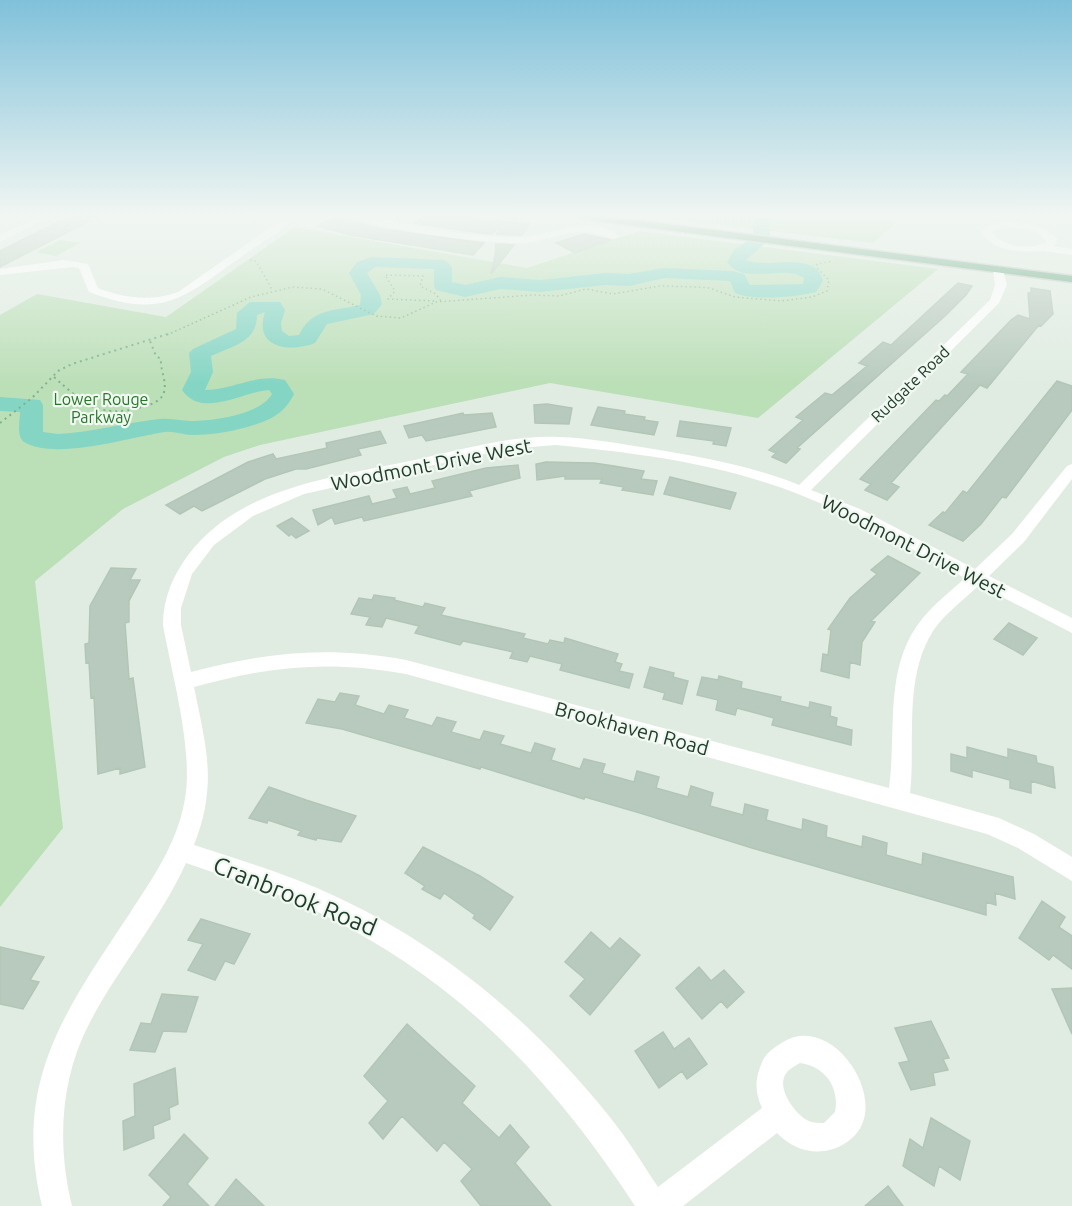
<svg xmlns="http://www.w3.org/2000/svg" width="1072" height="1206" font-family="Ubuntu,sans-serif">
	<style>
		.green { fill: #bbdfb7 }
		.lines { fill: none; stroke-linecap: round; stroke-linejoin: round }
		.river { fill: #84d5c4; fill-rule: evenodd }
		.building { fill: #b8cabd; stroke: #b2c6b6; stroke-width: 1.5 }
		.major-casing { stroke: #c1c9c3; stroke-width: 3 }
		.path-far1 { stroke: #7eb28f; stroke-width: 1.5; stroke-dasharray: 1.5 3; stroke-linecap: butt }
		.path { stroke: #7eb28f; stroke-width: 2; stroke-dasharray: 2 4; stroke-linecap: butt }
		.minor { fill: #fff; fill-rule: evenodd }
		.major { fill: #62a47b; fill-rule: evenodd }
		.labels { text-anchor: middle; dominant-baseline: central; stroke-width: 4.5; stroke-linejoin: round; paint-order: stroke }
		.far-street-label { font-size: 16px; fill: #203d2a; stroke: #f1f8f2 }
		.far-park-label { font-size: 16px; fill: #277729; stroke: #f1f8f2 }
		.street-label { font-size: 20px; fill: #203d2a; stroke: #f1f8f2 }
		.near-street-label { font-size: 24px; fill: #203d2a; stroke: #f1f8f2 }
	</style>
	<rect width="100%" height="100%" fill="#e0ece2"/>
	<path class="green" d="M646 216H889L895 224 873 243Z
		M295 227 527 268 639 231 938 269 758 418 550 383 260 445 224 457 123 509 35 581 63 828 0 907V315L37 294 166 317Z
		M60 240 80 243 56 256 36 252Z"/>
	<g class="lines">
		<path class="river" d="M757 216H773L769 225 770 239 746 260C766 270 816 249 823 281L816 292C797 297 753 301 735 293L730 281 664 278 629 286 605 285 540 292 500 289 465 297 436 290 434 286V269L375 267 367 273 380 295 382 304 374 314 327 324 315 343C289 353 253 348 265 312L257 315C257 342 232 346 211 356L213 372 205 390C234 390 255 373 285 380L294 394C287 408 279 415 265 421 242 430 216 435 192 435 183 435 174 431 165 432 130 437 55 461 24 442 16 436 20 420 20 412L0 411V397L40 400 43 405V432L58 434C92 432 125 423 159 419 170 418 180 421 191 421 213 421 260 415 272 394L269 390C242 392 202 419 182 390L191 372 189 353 193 349 236 329 237 313 250 302H280L285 310 281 323 282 331 289 336 299 335C312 308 334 311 360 305L361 295 349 273 357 262 372 257 445 260 452 267V282L465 285 500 277 540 280 605 273 629 274 664 268 733 271 744 274 750 285 803 284 804 278C783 263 745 287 727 262L734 250 753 237V225Z"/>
	</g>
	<path class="building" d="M69 216H99L0 267V251Z
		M424 216H461L529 224 522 235 497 234 499 227 492 234 481 233 415 223Z
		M335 217 382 229 484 243 473 255 350 235 318 226Z
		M584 234 611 240 575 253 556 243Z
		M496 244 514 245 491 274 495 256Z
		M958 283 972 286 966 295 945 316 797 448 800 449 786 463 772 457 776 453 769 450 803 420 796 417 825 393 832 395 867 366 859 363 883 342 891 345Z
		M1031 288 1050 291 1053 314 1041 326 1039 325 987 388 980 385 891 483 899 487 887 500 865 490 871 484 860 479 936 400 939 401 945 395 947 396 968 374 961 372 1011 320 1018 315 1030 319 1028 293H1031Z
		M1057 381 1072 386V410L1006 498 1002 497 981 524 963 541 929 525 943 512 945 513 963 491 967 493Z
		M547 404 572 408 569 424 535 423 534 405Z
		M598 407 625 411 624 414 645 417 644 420 658 422 654 435 591 425Z
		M463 413 464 415 492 413 496 427 426 441 422 435 409 438 404 426Z
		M680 421 731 428 726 446 713 444 714 441 677 436Z
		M380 431 386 443 358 449 361 455 306 469H296L265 479 202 511 194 506 180 514 166 505 248 462 273 454 276 459 327 448 326 443Z
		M546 462 594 463 614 466 644 471 641 479 657 481 653 495 622 490 624 487 600 483 602 479H565V476L537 480 536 464Z
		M518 465 520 478 469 491 472 496 364 521 362 517 335 524 332 517 318 525 313 510 369 496 372 504 397 498 393 490 407 487 410 494 435 488 432 481 486 468Z
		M670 477 736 493 730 509 664 494Z
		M292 518 309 531 296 538 291 534 289 536 277 526Z
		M888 556 920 573 871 621 875 622 862 642 860 665 850 662 849 678 821 671 823 654 828 655 831 630 828 629 850 598 877 574 871 570Z
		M111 568 136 569 130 580H140L129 601V622L125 623 129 679 133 678 145 767 120 774V768L98 774 94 697 91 698 89 662 86 663 85 644 89 643 90 606Z
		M374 595 395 598 394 600 423 607 425 603 445 608 441 615 525 634 523 638 548 644 550 640 564 643 565 638 618 654 615 662 622 664 619 671 633 674 629 688 560 670 562 664 530 656 527 662 510 658 513 652 463 641 460 645 415 633 419 626 386 618 382 627 366 625 370 617 351 614 359 598 372 600Z
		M1009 623 1037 638 1023 655 994 639Z
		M650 667 674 673 673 677 688 681 682 704 663 699 665 693 644 687Z
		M719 676 742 682 741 688 781 697 780 701 809 708 810 702 831 707 830 716 837 718 836 726 852 730 851 745 772 725 774 718 737 708 735 715 716 710 718 700 697 695 702 677 718 680Z
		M340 693 359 696 355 705 384 714 389 705 408 710 404 718 432 726 437 717 456 722 451 732 480 740 484 731 504 736 500 744 531 753 535 743 555 749 551 760 580 769 584 759 605 764 602 773 634 782 637 771 659 777 656 788 688 797 691 786 713 793 710 806 743 815 745 804 768 810 766 820 802 830 803 819 827 826 826 837 862 847 863 836 887 843 886 855 922 865 923 853 1013 877 1015 899 995 893 996 905 986 902V915L752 848 640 813 585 797 584 799 481 767 480 769 342 729 306 723 318 699 335 702Z
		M967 747 1008 758V749L1036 756 1037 763 1053 767 1055 788 1031 781V793L1010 788V780L972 770V777L951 771V754L967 758Z
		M269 787 306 800 356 816 341 842 317 838 316 840 298 835 301 831 268 820 267 823 249 818Z
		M423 847 480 876 513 897 490 930 473 918 475 915 444 893 440 899 422 889 425 886 405 873Z
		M1042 901 1065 917 1059 927 1072 936V969L1053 955 1049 960 1019 938Z
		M201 919 250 934 234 964 225 961 215 980 188 970 203 944 188 940Z
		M591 932 610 949 620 938 640 955 590 1015 570 996 585 979 565 962Z
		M0 947 44 957 30 980 39 982 23 1009 0 1004Z
		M699 967 711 981 724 970 744 992 727 1008 721 1001 702 1019 676 988Z
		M1072 988V1034L1052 989Z
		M162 994 198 997 186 1032 163 1031 155 1052 130 1050 141 1023 151 1024Z
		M931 1021 949 1058 943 1059 948 1070 933 1073 935 1085 911 1090 899 1063 909 1061 895 1028Z
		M407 1024 475 1086 462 1103 499 1138 510 1125 529 1147 515 1163 551 1206H481L461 1181 472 1169 444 1142 437 1151 402 1116 383 1139 369 1123 388 1101 364 1076Z
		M663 1032 674 1049 689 1038 707 1064 687 1079 682 1071 659 1088 635 1051Z
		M175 1068 178 1104 169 1108 170 1119 153 1126 154 1138 124 1150 123 1121 135 1116 134 1084Z
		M931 1118 970 1141 960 1180 939 1166 934 1186 903 1166 910 1139 923 1148Z
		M184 1134 208 1158 187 1184 209 1206H163L171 1197 149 1175Z
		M236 1179 264 1206H215Z
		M888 1186 903 1206H865Z"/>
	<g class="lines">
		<defs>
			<path id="major" d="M577 216H604L1072 276V282L582 219Z"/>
		</defs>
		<use href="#major" class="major-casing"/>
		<path class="path-far1" d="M250 260 256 261 273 291
			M434 301 388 299 395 291 385 275 423 276 420 286 436 294 441 301
			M167 335 251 297 293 287 322 289 376 316 401 318 436 302 533 295 559 296 586 289 613 294 660 286 698 287 709 288 735 297 781 301 812 297 827 291 829 280 817 268V264L833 261"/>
		<path class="path" d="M54 377C84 404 100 419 142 407 150 405 162 401 164 392 167 381 160 370 161 359L156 356 150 341
			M0 423 32 398 58 371 72 364 171 333"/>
		<path class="minor" d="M0 216H10L0 221Z
			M40 216H52L0 242V235Z
			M287 216H298C283 231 262 242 245 254 186 296 164 321 89 292L79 268 73 267 0 275V269L63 260 88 264 98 288C124 298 151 302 178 292Z
			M320 216H332L312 227 304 225Z
			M354 216C374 215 393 221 413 225 448 232 485 238 522 237 552 235 591 213 619 236L614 239C603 236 594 232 582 232 562 232 543 242 523 243 494 244 375 231 354 216Z
			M1001 222C1021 221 1043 223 1057 239V243L1053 246 1072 249V255C1062 254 1052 252 1043 251 1019 251 997 254 981 232L984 227ZM1002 228C1017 227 1039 228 1047 242 1030 251 1003 247 991 232Z
			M998 267 1003 270 1007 285 999 303 811 490 860 509 975 569 1012 534 1067 466 1072 464V479L1024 542 989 576 1072 618V633L979 585C965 599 944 614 933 631 903 679 916 740 910 793L999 818 1034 834 1072 857V881L1018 848 987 834 406 674C328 660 270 666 194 687 206 747 218 784 194 845 243 861 293 876 339 898 446 948 535 1024 609 1116 627 1138 642 1163 658 1187L762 1108C754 1090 755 1078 763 1060 768 1051 774 1048 783 1042 833 1011 894 1104 851 1139 828 1158 798 1155 777 1133L683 1206H635C552 1079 460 982 322 914 279 893 232 879 186 863 160 920 118 968 89 1024 60 1080 57 1145 72 1206H42C12 1082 65 1011 130 913 152 879 176 845 184 804 195 754 172 676 163 625 163 598 173 575 189 554 241 486 336 477 415 460 461 450 510 435 558 437 590 438 622 444 653 449 702 457 752 466 799 485L990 300 995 285 993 270ZM556 445C627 452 700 461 767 483 837 505 901 544 965 578 951 591 934 604 922 619 883 667 897 731 889 788L406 660C327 646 268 652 191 672L181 625V608L192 574 214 545 253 516 304 494 506 449ZM800 1063C825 1066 840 1088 835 1112L824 1123C817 1123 811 1123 805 1119 793 1111 774 1085 788 1071 791 1068 796 1065 800 1063Z"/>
		<use href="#major" class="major"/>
	</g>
	<linearGradient id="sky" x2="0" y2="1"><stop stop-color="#80c1da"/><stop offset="0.56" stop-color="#f1f6f2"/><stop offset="1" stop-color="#f1f6f2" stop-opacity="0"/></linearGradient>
	<rect width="1072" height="385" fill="url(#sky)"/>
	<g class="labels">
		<g class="far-street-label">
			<text transform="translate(910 384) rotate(-44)">Rudgate Road</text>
		</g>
		<g class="far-park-label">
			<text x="101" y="399">Lower Rouge<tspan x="101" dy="18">Parkway</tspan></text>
		</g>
		<g class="street-label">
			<text transform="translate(431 464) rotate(-11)">Woodmont Drive West</text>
			<text transform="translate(914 546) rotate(27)">Woodmont Drive West</text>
			<text transform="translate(632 728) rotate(15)">Brookhaven Road</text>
		</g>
		<g class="near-street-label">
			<text transform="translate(295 896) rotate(22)">Cranbrook Road</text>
		</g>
	</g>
</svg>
